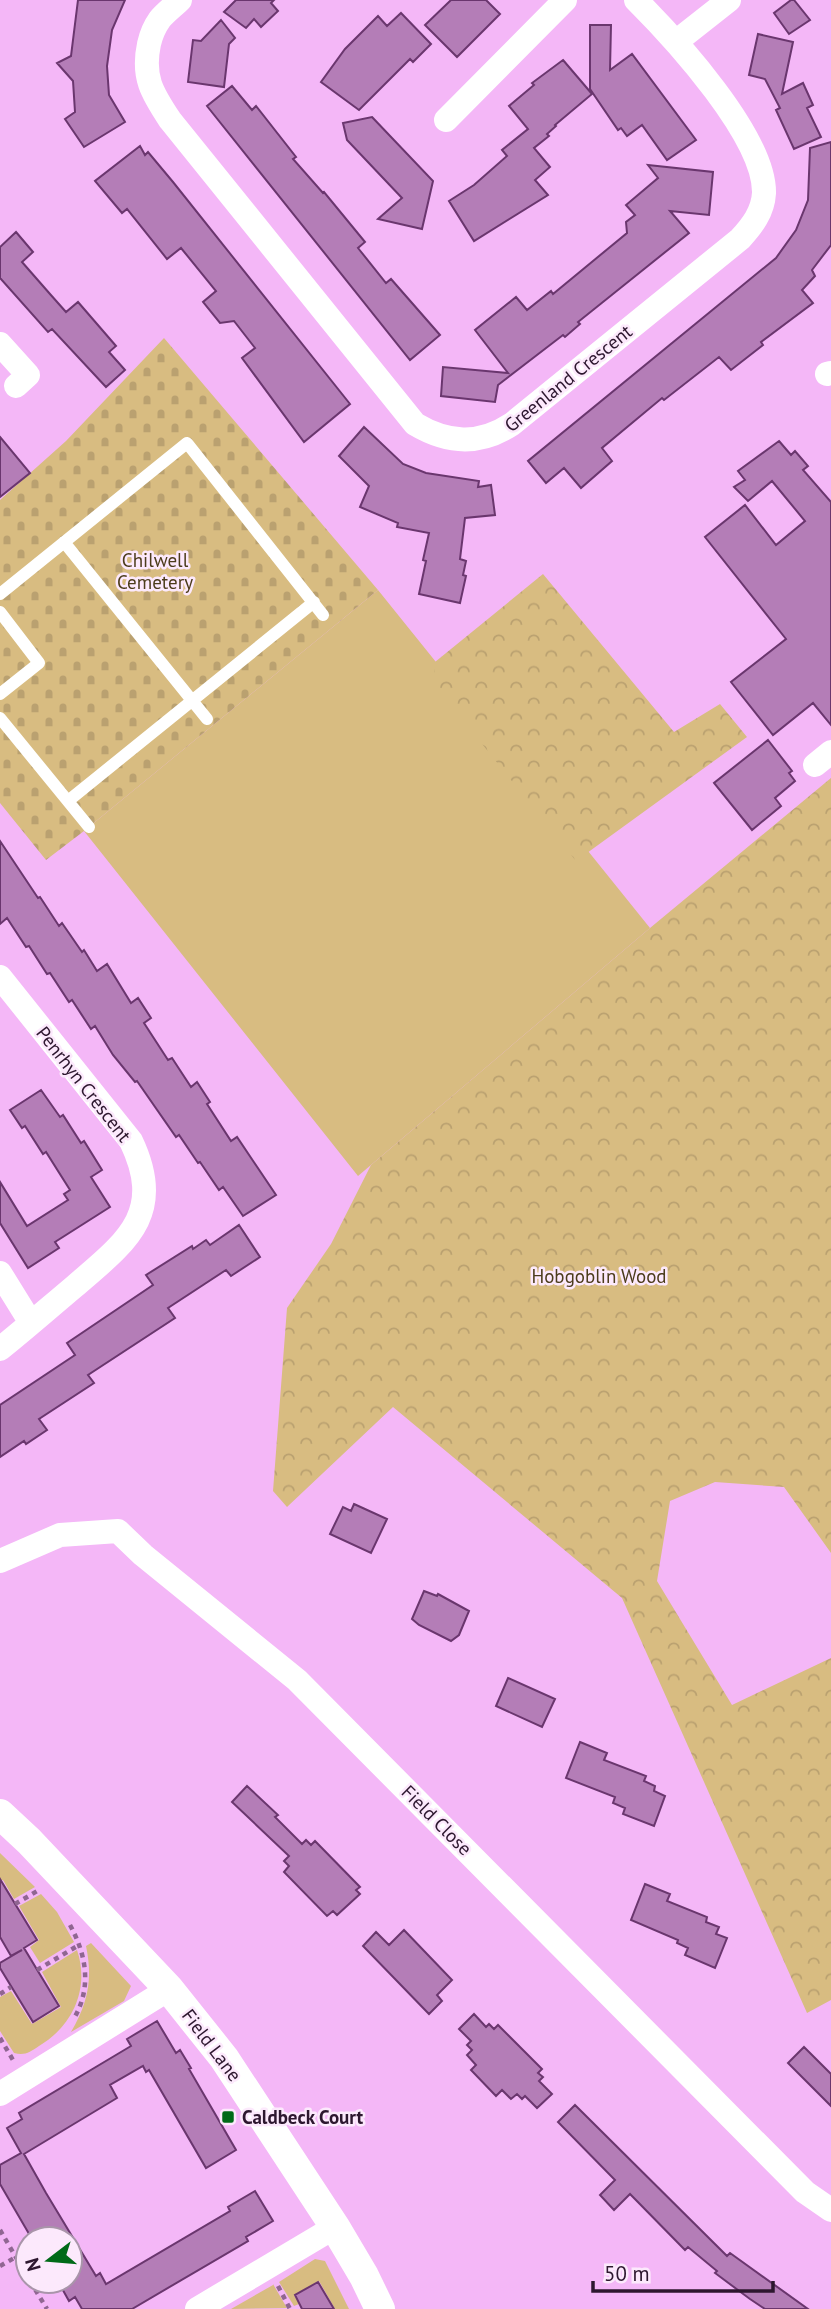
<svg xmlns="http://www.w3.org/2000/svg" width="831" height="2309" font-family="'PT Sans',sans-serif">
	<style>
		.green { fill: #d8bc81 }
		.forest { fill: url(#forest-crowns) }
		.cemetery { fill: url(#cemetery-stones) }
		.building { fill: #b47db7; stroke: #6a366e; stroke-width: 2 }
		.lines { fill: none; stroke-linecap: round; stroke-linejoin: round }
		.path { stroke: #906692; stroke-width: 4.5; stroke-dasharray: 5 5; stroke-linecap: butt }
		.service { stroke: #fff; stroke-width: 12 }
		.minor { stroke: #fff; stroke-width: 24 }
		.tertiary { stroke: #fff; stroke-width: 30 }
		.poi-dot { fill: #006a18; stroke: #fce9fc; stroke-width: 2.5 }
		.labels { text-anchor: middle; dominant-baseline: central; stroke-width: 5; stroke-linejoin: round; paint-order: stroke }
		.street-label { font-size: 19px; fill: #2d172f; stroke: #fce9fc }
		.park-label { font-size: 19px; fill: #4c3c1b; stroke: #fce9fc }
		.poi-label { font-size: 19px; font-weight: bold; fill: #2d172f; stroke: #fce9fc; text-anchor: start }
	</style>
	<defs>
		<pattern id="forest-crowns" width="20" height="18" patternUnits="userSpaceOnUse" patternTransform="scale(1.75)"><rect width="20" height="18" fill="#d8bc81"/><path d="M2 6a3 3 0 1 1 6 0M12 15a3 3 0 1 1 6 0" fill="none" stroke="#baa170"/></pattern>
		<pattern id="cemetery-stones" width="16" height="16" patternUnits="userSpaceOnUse" patternTransform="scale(1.75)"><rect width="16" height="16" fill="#d8bc81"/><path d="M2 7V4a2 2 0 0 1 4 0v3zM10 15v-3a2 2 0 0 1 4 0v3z" fill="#baa170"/></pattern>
	</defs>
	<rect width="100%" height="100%" fill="#f4b7f7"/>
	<path class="green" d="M378 590 650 928 358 1176 84 831Z
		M0 1853 35 1887 14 1899 3 1880 0 1881Z
		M41 1894 57 1912 74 1942 40 1963 30 1947 39 1940 19 1906Z
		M91 1943 131 1986 124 2001 71 2032C88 2003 93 1979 86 1946Z
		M77 1950C90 1988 73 2026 39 2046 30 2052 25 2056 14 2053L0 2031V1997L11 1991 32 2024 61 2007 42 1972Z
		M315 2259 325 2261 349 2309H335L319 2281 294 2295 299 2304 294 2306 279 2282Z
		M273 2284 287 2308 231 2309 273 2285Z"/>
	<path class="forest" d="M543 574 674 732 720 704 747 737 576 861 434 684 435 662Z
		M831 778V1553L784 1487 715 1482 670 1501 657 1581 732 1705 831 1658V2000L807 2013 622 1598 393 1407 287 1507 273 1491 287 1308 331 1244 371 1165 650 928Z"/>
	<path class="cemetery" d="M164 338 378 590 84 831 46 860 0 803V500L66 441Z"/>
	<path class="building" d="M78 0H125L112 30 107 66 109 95 125 122 84 147 65 119 75 112 73 81 57 63 71 56Z
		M236 0H274L271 3 278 11 261 27 254 19 246 28 224 12Z
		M451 0H486L500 14 457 57 425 25Z
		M791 0H794L810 20 789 34 774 13Z
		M401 13 431 44 413 62 410 59 359 110 321 82 345 49 378 16 387 26Z
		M221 20 235 38 229 44 224 87 188 82 193 40 201 41Z
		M590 25H611L610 70 632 54 696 140 667 160 642 125 627 136 621 128 618 130 590 89Z
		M758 34 793 42 782 94 803 83 813 105 807 108 821 137 794 149 776 110 780 108 765 79 749 75Z
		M563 60 592 94 555 125 556 126 547 134 549 136 534 148 550 167 535 180 548 195 474 241 449 201 474 185 507 156 502 150 528 129 509 106 534 85 532 83Z
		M232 86 252 110 256 106 296 157 293 159 323 193 324 192 365 242 358 248 386 283 391 279 440 335 410 360 207 106Z
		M372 117 433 181 422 229 378 219 402 198 347 140 343 123Z
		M831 142V245L812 270 815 276 802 290 813 303 761 342 763 345 731 370 719 357 664 400 662 398 602 448 612 461 581 488 564 468 546 483 528 461 776 258 796 230 808 200 810 148Z
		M140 146 145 155 148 152 173 182 350 404 304 442 242 358 255 348 234 321 220 323 203 302 216 291 181 248 167 259 127 209 122 213 95 181Z
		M648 165 713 172 709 215 670 211 689 233 578 322 580 324 565 337 563 335 498 385 495 402 441 396 443 367 508 373 475 330 516 297 527 310 551 291 553 294 627 233 626 222 635 215 626 205 658 178Z
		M16 232 33 252 22 262 50 294 66 312 78 302 116 346 109 352 125 370 106 387 52 329 48 332 0 278V247Z
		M364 427 403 464 426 473 479 481 478 487 491 485 495 515 465 518 460 559 466 561 463 575 466 576 460 603 419 594 426 561 423 560 429 533 397 527 398 523 360 507 369 486 339 456Z
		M0 437 30 473 0 497Z
		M779 441 791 455 795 451 808 466 803 470 831 502V725L813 703 773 735 731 682 786 639 705 537 745 505 776 545 805 521 772 481 748 501 734 487 745 480 738 471Z
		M768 740 792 771 789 773 795 781 775 798 781 806 752 830 714 783Z
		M0 841 38 898 40 897 59 926 62 923 82 952 84 950 97 971 107 964 131 1003 138 998 151 1018 144 1023 168 1060 172 1058 191 1087 197 1082 210 1102 207 1104 231 1141 237 1137 276 1195 243 1216 223 1187 219 1190 200 1162 198 1163 179 1135 176 1137 137 1081 135 1082 113 1055 95 1026 91 1029 72 1000 69 1002 50 973 47 974 29 946 26 947 7 918 0 924Z
		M41 1090 60 1117 63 1115 81 1143 84 1141 102 1170 91 1177 110 1207 55 1242 59 1248 28 1268 0 1223V1182L27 1226 68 1200 64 1194 70 1190 46 1152 43 1154 25 1126 22 1128 10 1110Z
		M239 1225 260 1257 231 1276 226 1270 168 1308 175 1318 88 1375 94 1383 39 1419 47 1430 26 1444 24 1441 0 1457V1405L75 1355 67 1343 153 1285 146 1275 192 1246 193 1249 206 1240 210 1245Z
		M354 1504 387 1519 371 1553 330 1534 343 1507 351 1511Z
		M424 1591 437 1596 438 1594 469 1611 459 1635 451 1641 419 1625 412 1619Z
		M508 1678 555 1699 542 1727 496 1706Z
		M580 1742 607 1753 604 1760 646 1776 644 1781 655 1786 654 1791 665 1796 654 1826 623 1814 625 1808 613 1803 615 1797 566 1778Z
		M247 1786 278 1815 275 1817 302 1844 306 1840 311 1845 315 1841 360 1887 356 1890 360 1894 337 1915 333 1911 327 1916 284 1872 289 1866 284 1861 289 1856 232 1802Z
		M0 1879 37 1940 24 1948 59 2006 33 2022 0 1968V1963L22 1950 11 1956 0 1937Z
		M645 1884 670 1894 667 1901 707 1917 706 1922 719 1927 716 1934 727 1938 715 1968 685 1955 688 1948 677 1943 678 1940 631 1920Z
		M404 1930 452 1980 437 1995 442 2001 429 2014 363 1946 376 1932 389 1945Z
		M474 2014 486 2027 489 2024 494 2029 498 2025 542 2069 538 2073 543 2077 539 2081 552 2094 537 2108 525 2096 522 2099 517 2094 511 2099 502 2090 496 2096 471 2070 476 2065 467 2055 472 2050 467 2045 471 2041 459 2029Z
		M157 2021 176 2053 180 2050 191 2068 189 2069 236 2150 206 2168 149 2070 146 2072 143 2066 110 2085 117 2098 24 2154 46 2193 96 2276 100 2273 106 2284 230 2211 228 2207 255 2191 273 2221 246 2237 248 2241 132 2309H82L75 2297 69 2301 59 2283 70 2281V2239H32L0 2184V2165L21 2153 7 2128 22 2119 19 2113 131 2046 127 2039Z
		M804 2047 831 2074V2106L788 2063Z
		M575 2105 727 2256 730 2253 808 2309H765L750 2299 715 2273 717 2271 688 2247 685 2250 630 2194 614 2210 600 2195 615 2180 558 2122Z
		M318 2282 334 2309H302L295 2295Z"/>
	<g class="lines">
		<path class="path" d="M15 1904 39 1890
			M70 1925C87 1956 92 1989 73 2020
			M37 1970 79 1945
			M0 1994 11 1987
			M0 2038 13 2060
			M0 2230 28 2278
			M0 2266 16 2257
			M30 2281 47 2309
			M278 2286 290 2309"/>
		<path class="service" d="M64 542 207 719
			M0 594 187 443 323 615
			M0 612 39 663 0 694
			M0 718 89 827
			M68 801 314 602"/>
		<path class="minor" d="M180 0C174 6 166 12 160 19 155 26 151 35 149 44 142 77 152 93 170 120L415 424C447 443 479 446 512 424L740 239C752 226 763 212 764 193 765 137 675 39 636 0
			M677 41 729 0
			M446 120 565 0
			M0 344 28 375 16 386
			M827 374 831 373
			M815 765 831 752
			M0 977 131 1141C166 1214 126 1242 75 1286 50 1307 25 1329 0 1349
			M0 1273 31 1323
			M0 1561 60 1535 118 1531 143 1555 297 1680 805 2192 831 2210
			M0 2094 169 1989
			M197 2309 335 2227"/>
		<path class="tertiary" d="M0 1814 29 1841 169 1989 224 2058 335 2227 364 2276 380 2309"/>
	</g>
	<rect class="poi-dot" x="221" y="2110" width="14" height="14" rx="3.5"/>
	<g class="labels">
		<g class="street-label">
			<text transform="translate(568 378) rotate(-39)">Greenland Crescent</text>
			<text transform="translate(84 1084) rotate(52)">Penrhyn Crescent</text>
			<text transform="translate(437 1820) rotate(45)">Field Close</text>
			<text transform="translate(212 2045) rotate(53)">Field Lane</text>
		</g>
		<g class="park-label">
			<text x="155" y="560">Chilwell<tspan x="155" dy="22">Cemetery</tspan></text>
			<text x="599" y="1276">Hobgoblin Wood</text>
		</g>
		<g class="poi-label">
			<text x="242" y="2117">Caldbeck Court</text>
		</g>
	</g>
	<g transform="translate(49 2260) rotate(254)"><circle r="33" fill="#fce9fc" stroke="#a995aa" stroke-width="2"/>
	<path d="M0-5L12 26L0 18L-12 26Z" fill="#006a18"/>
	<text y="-10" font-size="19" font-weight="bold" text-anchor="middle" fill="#2d172f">N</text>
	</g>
	<path d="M593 2281v10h180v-10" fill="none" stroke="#2d172f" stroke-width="3.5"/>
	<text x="604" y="2281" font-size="21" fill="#2d172f" stroke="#fce9fc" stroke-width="5" paint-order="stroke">50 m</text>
</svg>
